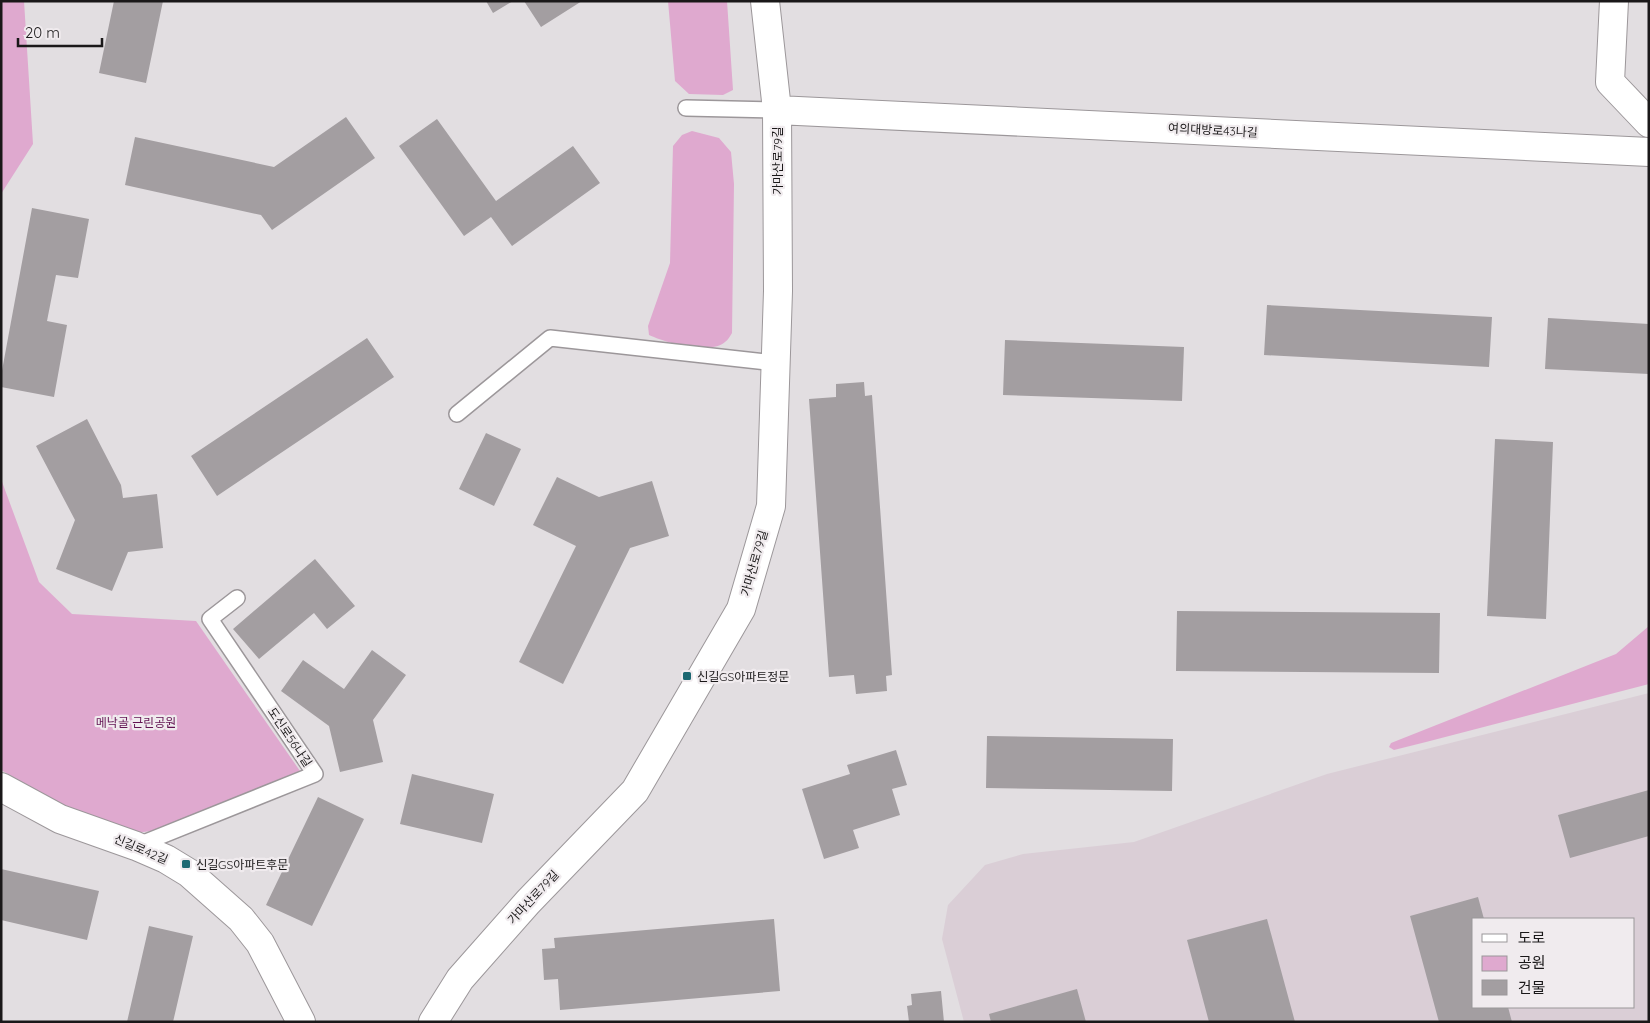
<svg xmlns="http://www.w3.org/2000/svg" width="1650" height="1023" font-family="Quicksand,'Noto Sans KR',sans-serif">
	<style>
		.built { fill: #daced6; fill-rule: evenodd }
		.green { fill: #dfa9cf }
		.building { fill: #a39ea1 }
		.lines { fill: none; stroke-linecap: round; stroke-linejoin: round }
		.service-casing { stroke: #9c979a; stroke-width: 18 }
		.minor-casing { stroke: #9c979a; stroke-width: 30 }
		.service { stroke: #fff; stroke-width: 15 }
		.minor { stroke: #fff; stroke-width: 28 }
		.poi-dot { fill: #1d6872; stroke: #f0ebee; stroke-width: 2 }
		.labels { text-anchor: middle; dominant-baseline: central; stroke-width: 4.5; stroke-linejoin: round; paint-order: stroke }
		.street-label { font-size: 12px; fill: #1a1819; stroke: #f0ebee }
		.poi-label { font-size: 12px; fill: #1a1819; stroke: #f0ebee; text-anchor: start }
		.park-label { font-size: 12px; fill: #621352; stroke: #f0ebee }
	</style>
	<rect width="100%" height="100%" fill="#e2dee1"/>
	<path class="built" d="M1649 693V1022H964L942 939 948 905 985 865 1023 854 1134 842 1327 774ZM1474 919H1634V1007H1474Z"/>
	<path class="green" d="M1 1H24L33 144 1 194Z
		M668 1H727L733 90 723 95 689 94 675 81Z
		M692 131 719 138 731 152 734 184 732 333C730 336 728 340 725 342 710 355 666 343 649 335L648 326 670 263 673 146 682 135Z
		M1 479 39 582 72 614 196 621 300 771 272 788 180 827 136 833 63 805 1 770Z
		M1649 626V684L1426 742 1394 750 1389 747 1391 743 1616 654Z"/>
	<path class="building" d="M114 1H163L146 83 99 73Z
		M486 1H513L493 13Z
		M524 1H582L541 27Z
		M346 117 375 158 272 230 261 215 125 185 135 137 274 167Z
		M437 119 496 201 573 146 600 183 512 246 491 217 464 236 399 146Z
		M32 208 89 219 78 278 56 275 47 321 67 325 54 397 1 387V376Z
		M1267 305 1492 317 1489 367 1264 355Z
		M1548 318 1649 324V374L1545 369Z
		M367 338 394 377 217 496 191 456Z
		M1005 340 1184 347 1182 401 1003 395Z
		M864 382 865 396 872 395 892 675 886 676 887 691 856 694 854 675 829 677 809 399 836 397V384Z
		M87 419 121 485 123 498 157 494 163 548 128 552 112 591 56 569 75 520 36 446Z
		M486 433 521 449 494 506 459 489Z
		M1495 439 1553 442 1546 619 1487 616Z
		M557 477 599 497 652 481 669 536 630 548 563 684 519 662 576 546 533 525Z
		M315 559 355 606 327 629 314 613 259 659 233 629Z
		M1177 611 1440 613 1439 673 1176 671Z
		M372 650 406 675 373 720 383 762 340 772 329 726 281 691 303 660 344 689Z
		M987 736 1173 739 1172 791 986 788Z
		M896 750 907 785 892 789 900 815 853 830 859 848 824 859 802 789 850 774 847 765Z
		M412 774 494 794 482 843 400 824Z
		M1649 790V836L1570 858 1558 815Z
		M318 797 364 819 312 926 266 905Z
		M1 869 99 891 87 940 1 920Z
		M1478 897 1484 919H1474V1007H1508L1512 1022H1439L1410 916Z
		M774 919 780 991 560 1010 558 979 544 980 542 949 555 948 554 938Z
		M1267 919 1295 1022H1209L1187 940Z
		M149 926 193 936 173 1022H127Z
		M1077 989 1086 1022H991L989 1014Z
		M941 991 944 1022H909L907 1006 912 1005 911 994Z"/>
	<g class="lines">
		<defs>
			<path id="service" d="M686 108 777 110
				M457 414 550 338 775 363
				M136 846 315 774 210 619 237 598"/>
			<path id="minor" d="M1614 1 1610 82 1649 123
				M777 110 1649 152
				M1 787 60 819 136 846 166 859 189 873 241 919 260 943 301 1022
				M433 1022 460 979 528 902 635 791 741 609 771 506 778 291 777 110 765 1"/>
		</defs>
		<use href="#service" class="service-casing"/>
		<use href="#minor" class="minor-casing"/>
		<use href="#service" class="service"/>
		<use href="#minor" class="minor"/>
	</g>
	<g class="poi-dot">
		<rect x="682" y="671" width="10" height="10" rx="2.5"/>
		<rect x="181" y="859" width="10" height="10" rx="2.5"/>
	</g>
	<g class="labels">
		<g class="street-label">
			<text transform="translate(1213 130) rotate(3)">여의대방로43나길</text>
			<text transform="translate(777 161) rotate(-90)">가마산로79길</text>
			<text transform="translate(754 563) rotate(-74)">가마산로79길</text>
			<text transform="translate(290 737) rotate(56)">도신로56나길</text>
			<text transform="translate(141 849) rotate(23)">신길로42길</text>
			<text transform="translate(533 897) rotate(-47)">가마산로79길</text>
		</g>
		<g class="poi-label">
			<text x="697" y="676">신길GS아파트정문</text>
			<text x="196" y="864">신길GS아파트후문</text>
		</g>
		<g class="park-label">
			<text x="136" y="722">메낙골 근린공원</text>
		</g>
	</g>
	<rect width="1650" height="1023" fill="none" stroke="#1a1819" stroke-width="5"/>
	<rect x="1472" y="918" width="162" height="90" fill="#f0ebee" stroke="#9a9799"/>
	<rect x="1482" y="934" width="25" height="8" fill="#ffffff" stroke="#9a9799"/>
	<text x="1518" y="943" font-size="15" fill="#1a1819">도로</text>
	<rect x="1482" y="956" width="25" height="15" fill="#dfa9cf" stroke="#9a9799"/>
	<text x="1518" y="968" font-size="15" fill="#1a1819">공원</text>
	<rect x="1482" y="980" width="25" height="15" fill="#a39ea1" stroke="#9a9799"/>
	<text x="1518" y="993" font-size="15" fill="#1a1819">건물</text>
	<path d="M18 38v8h84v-8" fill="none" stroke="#1a1819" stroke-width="2.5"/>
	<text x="25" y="38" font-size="15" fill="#1a1819" stroke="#f0ebee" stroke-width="4" paint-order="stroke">20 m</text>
</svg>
